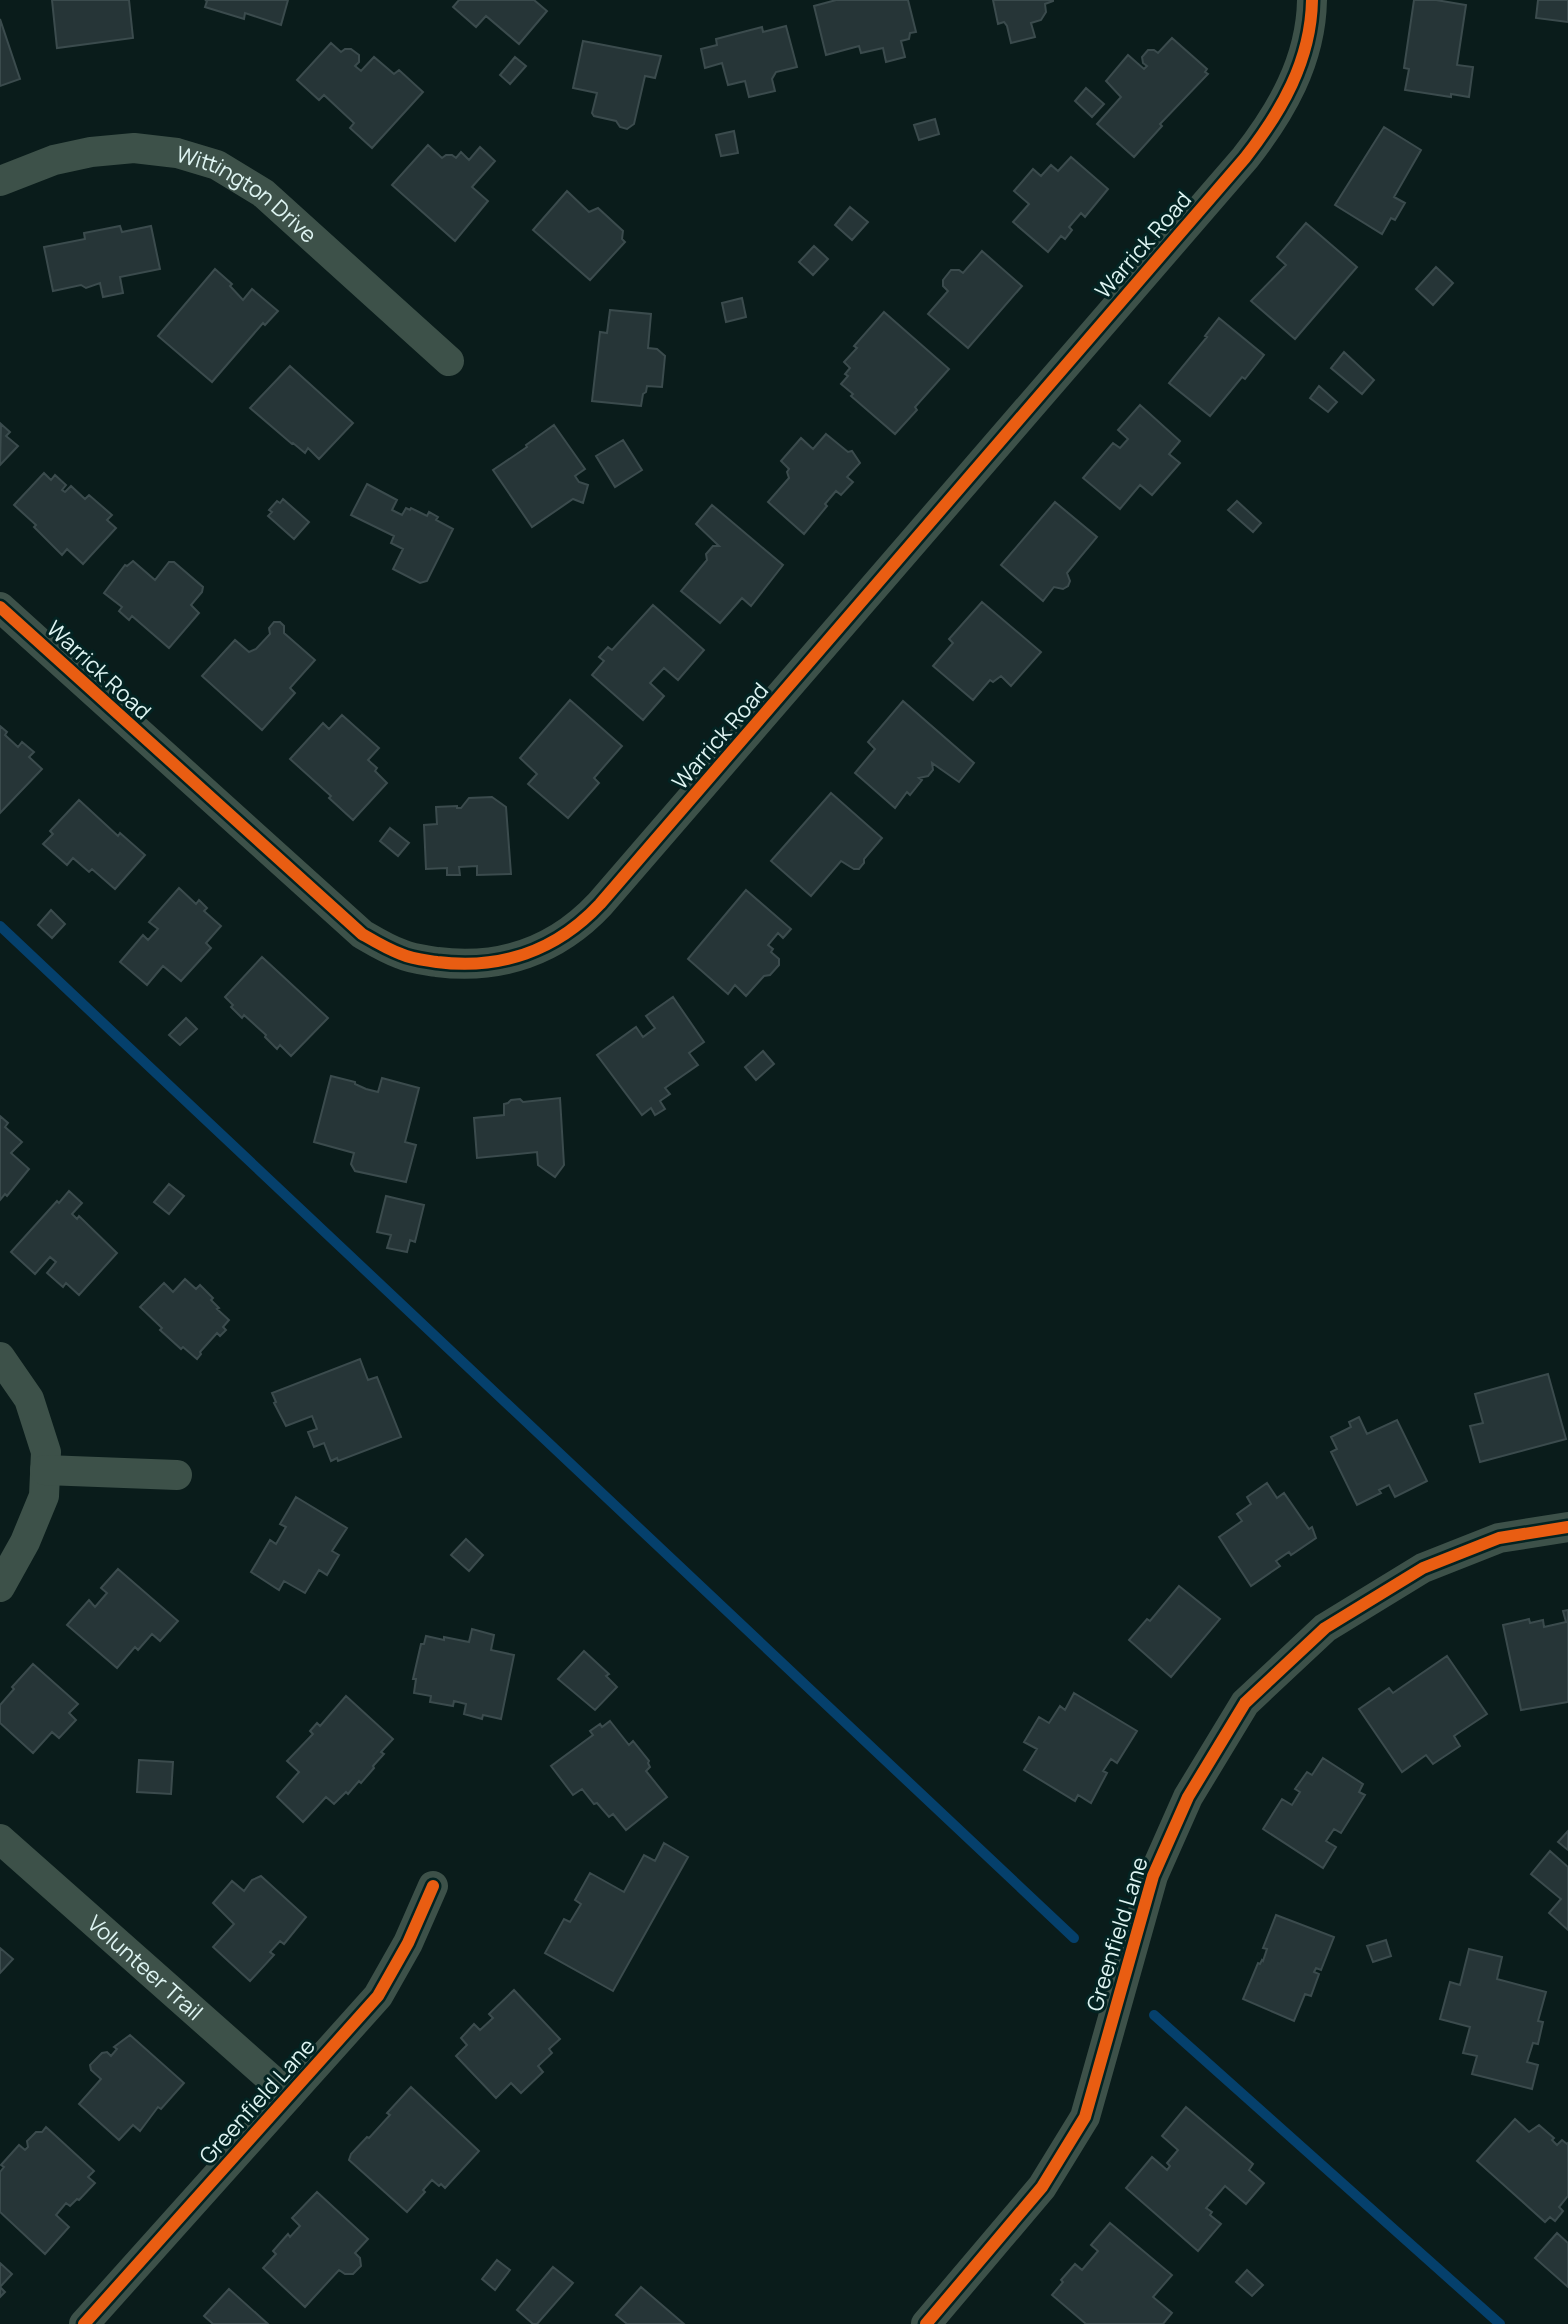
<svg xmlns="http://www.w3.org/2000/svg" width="1568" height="2324" font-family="Manrope,sans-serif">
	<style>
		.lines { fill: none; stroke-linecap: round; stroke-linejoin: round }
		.stream { stroke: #05406c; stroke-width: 10 }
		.building { fill: #263537; stroke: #3b4b4d; stroke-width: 2 }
		.street { stroke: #3d5149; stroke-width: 30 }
		.cycleway-casing { stroke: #032322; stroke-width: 17 }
		.cycleway { stroke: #e95d12; stroke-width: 12 }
		.labels { text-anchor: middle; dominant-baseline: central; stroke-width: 6; stroke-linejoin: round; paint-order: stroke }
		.street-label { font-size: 22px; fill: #def4f2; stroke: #032322 }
	</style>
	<rect width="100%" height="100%" fill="#0a1c1b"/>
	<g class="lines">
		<path class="stream" d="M0 926 1074 1938
			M1154 2015 1500 2324"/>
	</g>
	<path class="building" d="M52 0H129L133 38 57 48Z
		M205 0H288L281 25 245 13 244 19 205 7 207 1Z
		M459 0H534L547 11 519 44 486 16 476 27 453 7Z
		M836 0H908L916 32 910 33 909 39 901 41 905 57 886 62 883 48 861 53 859 46 826 55 814 6Z
		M993 0H1053V1L1045 4 1046 12 1041 20 1031 23 1035 37 1011 43 1007 26 1004 22 998 24Z
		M1414 0H1436L1466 5 1457 65 1473 67 1469 97 1451 94V97L1405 90 1409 69 1404 68Z
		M1538 0H1568V22L1536 18Z
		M0 19 20 79 0 86Z
		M786 26 797 67 776 72 772 79 775 91 749 97 745 81 728 85 722 63 705 68 701 49 717 45 716 39 762 27 763 32Z
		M1172 38 1207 69 1205 72 1208 74 1160 124 1162 126 1134 157 1097 124 1121 97 1106 81 1128 55 1144 69 1147 66 1143 63 1142 57 1148 50H1154L1158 53Z
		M583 41 661 56 655 78 645 76 634 124 627 129 620 127 616 121 594 116 592 113 597 93 573 88Z
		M331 43 341 52 345 49H351L359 55V62L355 66 361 71 374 57 394 74 399 70 423 92 372 148 350 128 354 123 324 95 319 100 297 80Z
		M515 57 526 66 510 84 500 75Z
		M1086 88 1104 104 1092 117 1075 101Z
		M935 119 939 134 919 140 914 125Z
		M1384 127 1421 150 1394 197 1405 203 1395 220 1391 218 1382 234 1335 205Z
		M734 131 738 153 721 156 716 135Z
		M428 145 442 158 446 155H452L456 158 461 152 469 160 480 147 495 161 472 187 488 201 455 241 392 185Z
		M1071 157 1108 189 1085 217 1081 213 1069 227 1072 230 1065 239 1061 236 1048 252 1013 222 1029 204 1014 191 1033 169 1041 176 1051 165 1058 171Z
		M567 191 589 212 598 208 623 231 622 239 625 242 590 280 533 230Z
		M850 207 868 222 852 240 835 225Z
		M1306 223 1357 267 1295 339 1251 301 1286 265 1277 257Z
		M120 226 122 232 151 226 160 269 120 277 123 293 103 297 100 283 86 288 81 285 53 291 44 247 85 239 84 233Z
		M814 246 828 259 813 275 799 262Z
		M982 251 1022 286 968 348 928 314 948 291 943 286V280L951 270H959L963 273Z
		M1436 267 1453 283 1433 305 1416 289Z
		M215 269 232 284 230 286 243 300 252 289 278 311 265 325 263 323 212 382 158 336Z
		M742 298 746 317 726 322 722 303Z
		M610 310 651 314 648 348 657 349 665 356 662 387 647 386 646 392 643 394 641 406 592 401 600 332 607 333Z
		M884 312 949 369 915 407 917 410 895 434 851 396 853 394 841 384 848 376 845 374 850 368 844 362 857 348 854 346Z
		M1219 318 1264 355 1245 379 1242 377 1210 416 1169 383 1207 337 1205 336Z
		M1344 352 1374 380 1362 394 1331 368Z
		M290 366 353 423 319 459 308 448 305 453 293 443 292 444 250 408Z
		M1319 386 1337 402 1328 412 1310 398Z
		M1140 405 1180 441 1169 454 1180 463 1152 495 1140 485 1120 509 1083 478 1113 443 1120 448 1128 439 1118 430Z
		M1 424 10 432 6 436 18 446 0 465Z
		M554 425 585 469 575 476 579 482 588 485 583 503 573 499 532 527 493 470 527 447 526 445Z
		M826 434 848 452 852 451 860 463 847 477 853 482 841 495 836 491 825 504 827 506 804 534 768 502 789 478 787 472 789 469 781 461 801 438 813 449Z
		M623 440 642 470 615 487 596 456Z
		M44 473 51 480 55 475 66 485 62 490 65 492 71 486 85 499 89 495 112 515 107 520 116 528 83 564 67 549 62 555 34 527 36 525 14 505Z
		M367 484 397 500 392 510 402 515 406 508 410 510 411 508 427 516 429 512 438 517 436 520 453 529 427 581 420 583 393 569 403 549 391 543 394 536 351 515Z
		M283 499 309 522 294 539 268 516 272 512 269 510 277 501 280 503Z
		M1237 501 1261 523 1253 532 1228 510Z
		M1055 502 1097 537 1067 573 1070 581 1068 586 1063 589 1054 587 1043 601 1001 565Z
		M712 505 783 565 751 606 742 598 720 623 681 591 707 560 706 554 713 546H719L696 524Z
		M133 561 155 580 169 562H174L203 587 202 592 191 605 199 613 169 648 132 616 129 620 119 611 122 607 104 593 125 565 127 566Z
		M982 602 1041 652 1011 686 1001 676 993 682 990 680 973 700 933 666 953 643 949 639Z
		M653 605 704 650 678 680 664 668 650 683 664 696 643 720 592 675 604 661 599 657 608 647 612 650Z
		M274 622H280L284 626V633L315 660 290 688 295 693 262 730 202 676 235 640 249 652 256 649 270 634 269 628Z
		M570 700 622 746 594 778 599 783 568 818 528 784 537 774 520 758Z
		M903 701 974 763 959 782 932 763 933 770 928 776 919 778 922 780 910 795 907 792 895 808 855 773 875 749 868 742Z
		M342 715 379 748 368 760 377 768 375 771 387 783 353 820 329 798 331 796 290 759 323 723 329 729Z
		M0 726 7 732 5 735 18 747 22 742 34 752 29 757 42 769 0 813Z
		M831 793 882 838 864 859V863L859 869H854L841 861 811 896 771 861Z
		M492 797 506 807 511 874 477 875V866L459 867 460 875H447V868L426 869 424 825 437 824 436 807 457 806V808H461L469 798Z
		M79 800 118 836 120 833 145 855 115 889 92 869 89 872 73 858 67 865 43 844 53 834 50 831Z
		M390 828 409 843 398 856 380 841Z
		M179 888 196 904 199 900 207 908 204 911 221 926 206 943 211 948 181 981 163 966 147 985 120 962 143 935 148 940 158 929 149 922Z
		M746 890 791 929 783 938 778 933 768 945 773 949 771 952 779 959V965L770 975 764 976 746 996 735 985 728 994 688 959Z
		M51 910 65 924 52 938 38 925Z
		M262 957 328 1018 291 1056 280 1045 277 1049 265 1037 266 1035 244 1015 242 1018 231 1007 233 1005 225 997Z
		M673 997 704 1042 689 1053 698 1065 665 1088 670 1094 660 1101 665 1109 655 1115 651 1108 642 1115 597 1055 636 1027 643 1037 655 1028 646 1016Z
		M186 1018 197 1029 180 1045 169 1035Z
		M763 1051 774 1064 756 1080 745 1067Z
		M331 1076 355 1082V1084L366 1089 378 1092 382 1078 419 1088 405 1142 416 1145 406 1182 355 1171 351 1164 354 1153 314 1142Z
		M560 1098 564 1165 555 1177 538 1165 537 1152 477 1158 474 1118 504 1115V1104L508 1103 511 1100 520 1099 523 1102Z
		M0 1116 8 1123 5 1127 22 1142 11 1153 29 1169 7 1196 5 1194 0 1200Z
		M169 1184 184 1196 169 1214 154 1202Z
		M69 1191 82 1203 72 1214 77 1219 79 1216 117 1253 79 1295 66 1283 63 1287 47 1273 56 1262 50 1257 35 1274 11 1252 57 1201 59 1203Z
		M386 1196 424 1205 415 1242 410 1240 407 1252 387 1248 391 1235 377 1232Z
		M185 1279 196 1289 200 1285 213 1298 211 1300 219 1308 217 1309 229 1320 223 1327 226 1330 220 1336 217 1333 200 1352 201 1354 197 1359 183 1347 181 1349 160 1330 162 1328 140 1307 164 1283 173 1292Z
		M360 1359 368 1380 377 1377 401 1437 338 1461 337 1458 331 1461 324 1443 314 1447 308 1432 317 1429 312 1416 286 1426 274 1403 276 1402 272 1393Z
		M1548 1374 1566 1439 1480 1462 1470 1426 1483 1423 1475 1394Z
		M1359 1417 1367 1434 1397 1420 1427 1481 1395 1497 1389 1485 1379 1490 1381 1493 1357 1505 1331 1452 1337 1449 1331 1437 1351 1427 1349 1422Z
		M1267 1483 1277 1498 1284 1493 1309 1529 1312 1527 1316 1538 1291 1555 1289 1552 1276 1561 1280 1566 1251 1586 1219 1537 1242 1521 1237 1514 1251 1504 1247 1497Z
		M296 1497 347 1528 332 1551 339 1555 327 1575 319 1570 305 1593 284 1581 279 1590 251 1572 270 1540 276 1544 286 1527 280 1524Z
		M466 1539 483 1555 469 1571 451 1555Z
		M118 1569 178 1621 160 1641 152 1634 138 1650 135 1647 117 1668 67 1625 89 1600 95 1607 107 1593 101 1588Z
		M1179 1586 1220 1619 1171 1677 1129 1640 1147 1619 1150 1621Z
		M1568 1610V1702L1521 1710 1503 1625 1529 1619 1530 1623 1543 1620 1544 1627 1566 1622 1563 1611Z
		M472 1629 494 1635 491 1650 514 1655 501 1719 483 1715 482 1719 464 1714 466 1704 454 1701 453 1706 430 1702 431 1696 414 1693 416 1679H413L421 1644H424L426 1636 444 1640V1637L469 1642Z
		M584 1651 609 1674 606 1676 617 1687 595 1710 558 1679Z
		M1447 1656 1487 1714 1454 1736 1460 1746 1433 1764 1426 1755 1402 1772 1359 1709 1389 1688 1393 1693Z
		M33 1664 78 1704 69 1713 76 1720 59 1738 52 1732 33 1753 0 1723V1705L14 1689 12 1687Z
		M1074 1693 1137 1731 1117 1763 1111 1759 1103 1771 1107 1773 1091 1803 1078 1795 1075 1801 1024 1770 1037 1749 1024 1742 1039 1717 1049 1723 1060 1706 1065 1710Z
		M346 1696 393 1739 381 1752 384 1754 373 1766 374 1768 361 1783 359 1781 348 1794 346 1792 334 1804 326 1797 303 1822 277 1797 299 1772 287 1761 313 1734 310 1731 317 1723 320 1726Z
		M610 1721 629 1745 633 1741 649 1761 648 1763 650 1767 646 1771 667 1797 626 1830 613 1814 609 1817 597 1803 594 1804 582 1789 573 1795 551 1766 593 1735 590 1731 600 1724 602 1727Z
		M1323 1758 1363 1784 1359 1792 1365 1795 1341 1833 1334 1829 1326 1841 1336 1847 1323 1868 1263 1829 1282 1799 1292 1805 1300 1792 1295 1789 1307 1772 1312 1775Z
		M139 1760 173 1762 171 1794 137 1792Z
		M1568 1831V1850L1558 1842Z
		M664 1843 688 1857 613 1991 545 1953 564 1919 570 1922 581 1904 575 1900 590 1873 624 1892 644 1855 655 1861Z
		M1550 1851 1568 1867V1930L1549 1913 1561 1899 1531 1874Z
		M261 1876 306 1917 284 1944 280 1941 270 1952 274 1955 250 1981 213 1947 234 1924 213 1903 232 1881 244 1891 252 1880Z
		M1276 1915 1334 1937 1321 1970 1316 1968 1314 1972 1319 1974 1311 1996 1305 1994 1294 2021 1243 1999 1258 1963 1260 1964 1262 1960 1263 1961 1267 1949 1263 1948Z
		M1386 1940 1391 1956 1373 1962 1367 1946Z
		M0 1948 13 1959 0 1973Z
		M1469 1949 1502 1957 1497 1979 1546 1992 1538 2021 1543 2022 1538 2044 1533 2043 1527 2062 1538 2065 1532 2089 1472 2074 1477 2056 1463 2053 1470 2027 1440 2019 1450 1982 1460 1985Z
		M514 1990 560 2039 549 2049 552 2053 538 2066 543 2072 521 2093 511 2083 496 2098 456 2056 467 2045 461 2038 474 2024 480 2030 493 2018 489 2014Z
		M130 2035 184 2083 161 2109 158 2107 140 2131 133 2125 119 2140 79 2104 101 2079 91 2070 90 2065 102 2053 107 2052 111 2056 117 2049 114 2047Z
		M411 2087 479 2151 445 2188 441 2184 439 2186 432 2180 423 2190 425 2192 407 2212 349 2160 351 2154 367 2137 369 2138 390 2115 387 2113Z
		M1186 2107 1253 2164 1249 2170 1264 2183 1246 2204 1225 2186 1206 2208 1212 2212 1210 2215 1221 2224 1198 2251 1126 2188 1152 2157 1167 2170 1170 2166 1167 2163 1178 2150 1162 2136Z
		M1515 2119 1529 2132 1539 2125 1554 2138 1552 2140 1557 2145 1562 2140 1567 2144 1568 2143V2196L1559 2207 1563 2211 1555 2221 1550 2217 1545 2222 1477 2161Z
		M46 2127 94 2171 88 2177 95 2183 79 2200 77 2199 70 2206 66 2203 56 2215 69 2227 45 2254 0 2212V2172L4 2167 1 2165 19 2145 25 2150 28 2147 27 2141 36 2132H42Z
		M317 2192 368 2239 355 2253 360 2258 361 2266 353 2274H345L339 2270 305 2307 263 2268 276 2254 273 2251 288 2234 290 2237 300 2226 292 2218Z
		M1110 2223 1172 2275 1153 2297 1172 2313 1163 2324H1086L1052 2295 1063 2282 1061 2280 1075 2264 1082 2270 1098 2251 1091 2245Z
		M1557 2233 1568 2243V2287L1535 2258Z
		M497 2260 510 2270 495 2290 482 2279Z
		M0 2263 12 2274 0 2287 5 2292 0 2297Z
		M553 2267 573 2283 537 2324H533L517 2310Z
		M1247 2270 1263 2285 1252 2296 1236 2282Z
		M641 2287 684 2324H627L616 2315Z
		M229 2289 268 2324H213L204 2316Z"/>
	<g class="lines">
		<g class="street">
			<path id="s1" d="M0 181 54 160 91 152 134 148 177 153 217 165 263 193 449 361"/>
			<path d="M0 607 362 934C374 941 387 949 401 954 412 959 425 960 437 962 500 970 556 951 600 904L1245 158C1281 112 1311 61 1312 0"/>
			<path d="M0 1357 29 1399 46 1452 44 1496 25 1542 0 1587"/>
			<path d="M45 1470 177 1475"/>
			<path id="s2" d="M0 1839 289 2095"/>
			<path d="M84 2324 378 1996 408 1943 433 1886"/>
			<path d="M926 2324 1042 2187 1085 2117 1153 1876 1188 1797 1245 1703 1325 1628 1423 1568 1499 1538 1568 1527"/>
		</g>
		<defs>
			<path id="cycleway" d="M0 607 362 934C374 941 387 949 401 954 412 959 425 960 437 962 500 970 556 951 600 904L1245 158C1281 112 1311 61 1312 0
				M84 2324 378 1996 408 1943 433 1886
				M926 2324 1042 2187 1085 2117 1153 1876 1188 1797 1245 1703 1325 1628 1423 1568 1499 1538 1568 1527"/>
		</defs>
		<use href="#cycleway" class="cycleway-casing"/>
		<use href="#cycleway" class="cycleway"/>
	</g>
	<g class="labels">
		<g class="street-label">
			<text stroke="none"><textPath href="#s1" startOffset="264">Wittington Drive</textPath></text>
			<text transform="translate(1143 245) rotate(-49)">Warrick Road</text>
			<text transform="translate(99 670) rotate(43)">Warrick Road</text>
			<text transform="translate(720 736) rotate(-49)">Warrick Road</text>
			<text transform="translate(1117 1934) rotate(-73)">Greenfield Lane</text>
			<text stroke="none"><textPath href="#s2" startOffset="194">Volunteer Trail</textPath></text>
			<text transform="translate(257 2101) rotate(-48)">Greenfield Lane</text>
		</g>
	</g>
</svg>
